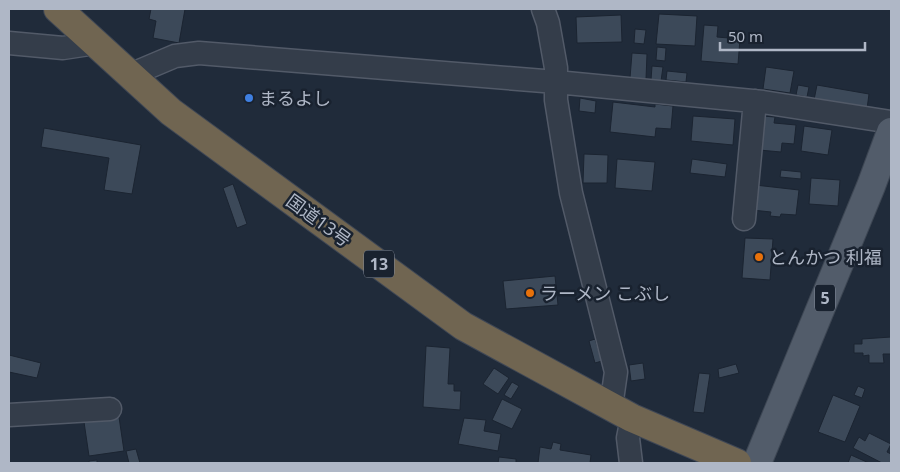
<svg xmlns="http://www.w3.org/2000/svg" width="900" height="472" font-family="'Noto Sans','Noto Sans JP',sans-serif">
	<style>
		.building { fill: #3c4959; stroke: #1b2431 }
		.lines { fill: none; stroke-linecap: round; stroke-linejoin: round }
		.minor-casing { stroke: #525a68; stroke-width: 25 }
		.major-casing { stroke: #3d4653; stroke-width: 30 }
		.highway-casing { stroke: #3f4755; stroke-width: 30 }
		.minor { stroke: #343d4a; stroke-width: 22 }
		.major { stroke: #525c6a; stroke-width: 28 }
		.highway { stroke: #706551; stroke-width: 28 }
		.shop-dot { fill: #3f7fe0; stroke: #19222f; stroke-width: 2 }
		.food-dot { fill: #e8710a; stroke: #19222f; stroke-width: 2 }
		.labels { text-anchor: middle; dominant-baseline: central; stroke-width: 5; stroke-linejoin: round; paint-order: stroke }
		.shield { fill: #19222f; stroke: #828a99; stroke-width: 1 }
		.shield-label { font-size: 16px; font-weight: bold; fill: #afb7c6 }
		.poi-label { font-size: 18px; fill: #afb7c6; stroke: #19222f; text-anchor: start }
		.street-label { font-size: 18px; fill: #afb7c6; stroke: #19222f }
	</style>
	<rect width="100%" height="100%" fill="#202b3a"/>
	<path class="building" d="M151 9H185L179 43 153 38 156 21 149 19Z
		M659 14 697 16 695 46 656 44Z
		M621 15 622 42 577 43 576 17Z
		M704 25 718 26 717 37 740 39 738 64 701 61Z
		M635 29 646 30 644 44 634 43Z
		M657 47 666 48 665 61 656 60Z
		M632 53 647 54 646 79 630 78Z
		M652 66 663 67 661 81 651 80Z
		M766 67 794 71 790 93 763 89Z
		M667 71 687 73 686 82 666 80Z
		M798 85 809 87 807 97 796 95Z
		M817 85 869 94 867 109 814 100Z
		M580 98 596 101 595 113 579 111Z
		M613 102 655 107V104L673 106 671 129 656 128 655 137 610 132Z
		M693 116 735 119 733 145 691 141Z
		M762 116 775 117 774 123 796 125 794 144 782 143 781 152 759 150Z
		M804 126 832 130 828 155 801 151Z
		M44 128 141 145 132 194 104 190 109 158 41 147Z
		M584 154 608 155 607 183H583Z
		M617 159 655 162 652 191 615 188Z
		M692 159 727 164 725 177 690 173Z
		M781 170 801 172V179L780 177Z
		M811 178 840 180 838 206 809 204Z
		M233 184 247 224 237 228 223 188Z
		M755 185 799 190 796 215 781 214 780 217 770 216 771 212 752 210Z
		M745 238 773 239 770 280 742 278Z
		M555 276 558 305 506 309 503 281Z
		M891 337V354H883L884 363H869V355L863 356V353H854V344H862V339Z
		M595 339 602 361 595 363 589 341Z
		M426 346 450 348 448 384H454V391H461L460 410 423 407Z
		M9 355 41 363 37 378 9 372Z
		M643 363 645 379 631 381 629 365Z
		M736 364 739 373 719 378 718 369Z
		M494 368 509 378 498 394 483 384Z
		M699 373 710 374 704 413 693 412Z
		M512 382 519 386 511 399 504 395Z
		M858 386 865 389 862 398 854 395Z
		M833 395 860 406 845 442 818 432Z
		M502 399 522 409 512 429 492 420Z
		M119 417 124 451 89 456 84 422Z
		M464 418 486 420 484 431 501 434 498 451 458 444Z
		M869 433 891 444 887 452 891 454V463H882L853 448 859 437 865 441Z
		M553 442 561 444 560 450 591 455 590 463H538L540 447 551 449Z
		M136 449 140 463H129L126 451Z
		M851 455 869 463H848Z
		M499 457 516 459V463H498Z
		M97 460V463H89V461Z"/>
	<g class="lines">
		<defs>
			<path id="minor" d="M543 9 548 23 556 68V100L571 193 616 372 611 407
				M9 43 63 48 96 43
				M130 75 175 56 199 53 556 82 763 102 891 122
				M744 219 755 101
				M9 415 110 409
				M631 463 628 438 632 418"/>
			<path id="major" d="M757 463 871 186 891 132"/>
			<path id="highway" d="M58 9 171 112 463 326 632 418 737 463"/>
		</defs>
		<use href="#minor" class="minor-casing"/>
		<use href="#major" class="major-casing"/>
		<use href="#highway" class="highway-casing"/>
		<use href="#minor" class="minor"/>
		<use href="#major" class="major"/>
		<use href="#highway" class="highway"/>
	</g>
	<circle class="shop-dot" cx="249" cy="98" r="5"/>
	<g class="food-dot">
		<circle cx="759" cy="257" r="5"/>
		<circle cx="530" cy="293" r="5"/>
	</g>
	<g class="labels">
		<g class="shield">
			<rect x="364" y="250.5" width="30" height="27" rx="4"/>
			<rect x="815" y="284.5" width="20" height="27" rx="4"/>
		</g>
		<g class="shield-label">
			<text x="379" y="264">13</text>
			<text x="825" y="298">5</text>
		</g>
		<g class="poi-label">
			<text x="259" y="98">まるよし</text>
			<text x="769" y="257">とんかつ 利福</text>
			<text x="540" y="293">ラーメン こぶし</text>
		</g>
		<g class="street-label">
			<text transform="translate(319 220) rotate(36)">国道13号</text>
		</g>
	</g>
	<rect width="900" height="472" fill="none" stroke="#afb7c6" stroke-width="20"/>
	<path d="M720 42v8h145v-8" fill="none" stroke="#afb7c6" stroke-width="2.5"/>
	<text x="728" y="42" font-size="15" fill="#afb7c6" stroke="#19222f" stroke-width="4" paint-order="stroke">50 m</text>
</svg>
